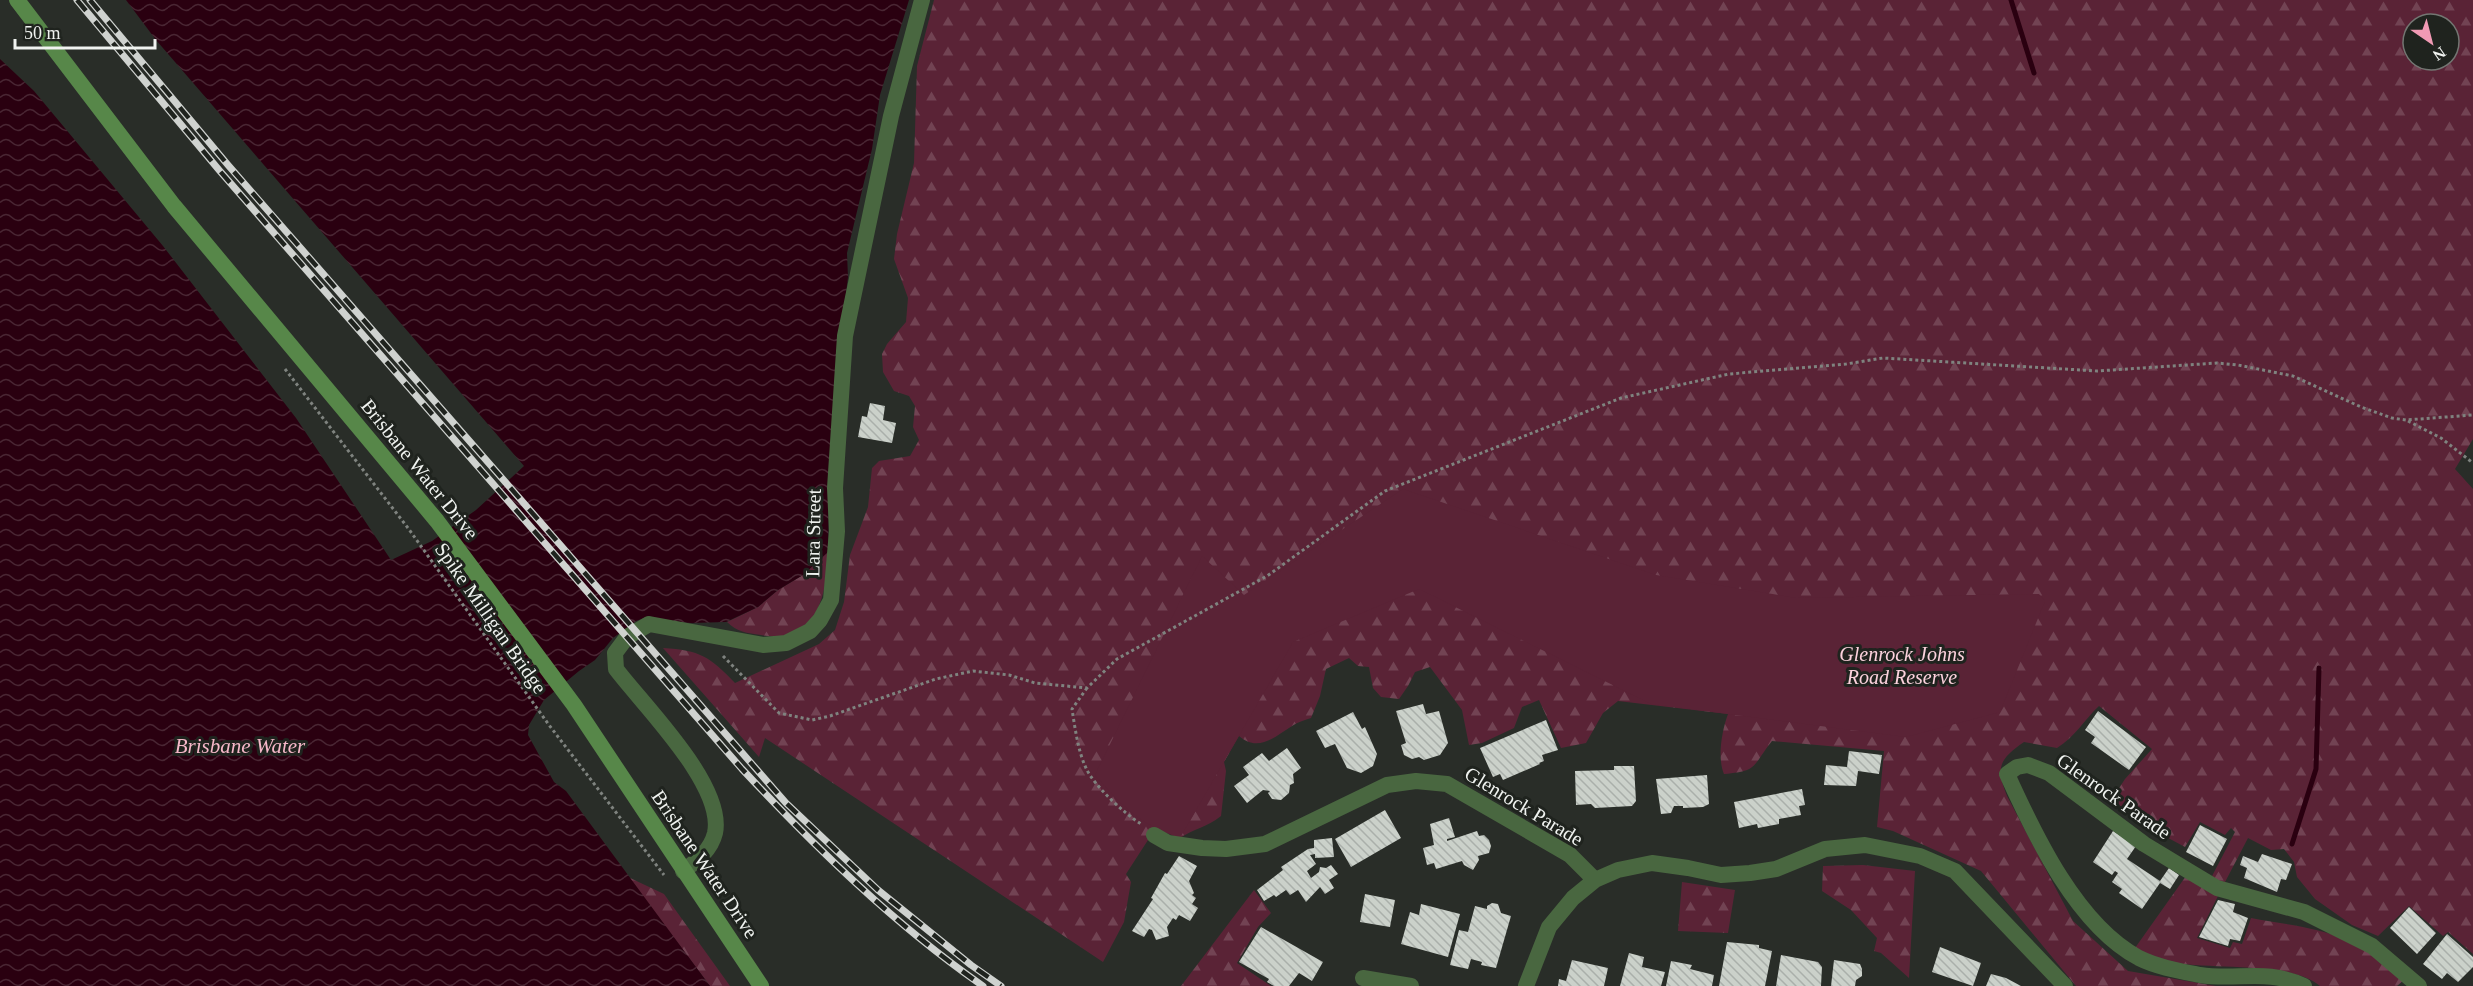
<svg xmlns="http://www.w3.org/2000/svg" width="2473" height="986" font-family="'Times New Roman',serif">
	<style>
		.forest { fill: url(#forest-firs); fill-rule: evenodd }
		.green { fill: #5a2336 }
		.water { fill: url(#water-waves) }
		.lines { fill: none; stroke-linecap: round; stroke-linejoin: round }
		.stream { stroke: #2a0010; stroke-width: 5 }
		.building { fill: url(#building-back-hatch) }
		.path { stroke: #7f837f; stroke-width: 3; stroke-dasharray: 3 3; stroke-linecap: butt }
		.minor { stroke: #496740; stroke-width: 16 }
		.secondary { stroke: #578749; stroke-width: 16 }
		.rail-casing { stroke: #cfd2cf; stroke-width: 7 }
		.rail { stroke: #1f231e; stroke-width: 4.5; stroke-dasharray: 14; stroke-linecap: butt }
		.labels { text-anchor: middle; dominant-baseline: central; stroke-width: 6; stroke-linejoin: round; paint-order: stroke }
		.street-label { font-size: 20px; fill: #f0f3f0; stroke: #1f231e }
		.park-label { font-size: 20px; font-style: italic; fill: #fcd2dd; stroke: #1f231e }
		.water-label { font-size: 21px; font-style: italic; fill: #f5b7c8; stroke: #1f231e }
	</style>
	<defs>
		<pattern id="forest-firs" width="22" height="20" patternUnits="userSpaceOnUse" patternTransform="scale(1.5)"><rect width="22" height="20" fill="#5a2336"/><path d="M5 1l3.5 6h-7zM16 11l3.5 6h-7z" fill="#724353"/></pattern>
		<pattern id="water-waves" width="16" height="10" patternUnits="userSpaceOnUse" patternTransform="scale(1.5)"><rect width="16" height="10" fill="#2a0010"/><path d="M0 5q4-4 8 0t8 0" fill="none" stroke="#492633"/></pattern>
		<pattern id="building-back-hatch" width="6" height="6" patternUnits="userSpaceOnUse" patternTransform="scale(1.5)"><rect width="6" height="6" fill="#cbd1ca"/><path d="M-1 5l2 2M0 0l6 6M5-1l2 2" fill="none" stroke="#aaafaa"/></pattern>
	</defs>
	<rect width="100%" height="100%" fill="#292d28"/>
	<path class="forest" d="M934 0H2473V439L2455 469 2473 489V954L2448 932 2443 936 2409 906 2378 936 2352 925 2315 899 2297 877 2294 862 2284 849 2271 850 2248 838 2224 884 2211 878 2235 832 2231 828 2225 835 2200 822 2185 847 2144 825 2112 799 2125 779 2152 749 2099 706C2084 720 2075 737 2057 748L2024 742C1998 760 1996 768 2007 796L2073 921 2128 971 2216 986H2076L1981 871 1893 831 1877 827 1884 751 1772 741C1752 766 1759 771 1724 774 1717 758 1722 730 1728 714L1618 701 1603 713 1586 743 1561 748 1539 700 1522 707 1514 728 1482 743 1469 745 1462 710 1430 667 1415 672 1408 686 1399 699 1381 697 1373 688 1369 667 1358 666 1349 658 1326 669 1320 696 1311 718C1305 720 1298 722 1292 726 1276 736 1258 753 1239 736L1224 762 1226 771 1221 816C1206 828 1195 828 1180 838L1159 830 1148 840 1126 874 1131 882 1124 922 1103 962 765 738 759 757 663 648C700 650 710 657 735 683L819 644 835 630 844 602 850 555 868 507 872 468 879 461 910 456 919 440 913 427 915 406 909 396 894 391 883 372 882 354 887 344 906 322 908 298 894 259 897 234 914 163 917 66ZM2413 24H2449V60H2413Z
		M828 552C827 595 817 646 761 635 747 633 737 632 727 622L758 607 778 590 803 575Z
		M1863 865 1915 871 1909 978 1881 953 1874 951 1877 938 1851 910 1822 891 1823 866Z
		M2186 876 2219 894 2197 938 2230 948 2233 942 2242 944 2251 918C2282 924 2317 927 2347 940 2368 949 2387 964 2405 979L2397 986H2320C2291 961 2207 970 2170 962 2158 960 2146 953 2135 948Z
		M628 877 664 894 730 986H710Z
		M1682 882 1735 890 1728 933 1678 931Z
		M1254 890 1271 913 1258 927 1237 963 1271 986H1181Z"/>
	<path class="green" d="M1403 489 1656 575 1796 598 2039 594 2045 601 2000 712 1906 737 1651 704 1419 589 1293 642 1180 838C1138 823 1124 808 1095 775L1202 556 1244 595Z"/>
	<path class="water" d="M126 0H909L880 95 872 149 847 253 848 277 842 325 829 483 828 552 803 575 778 590 758 607 726 622 691 623 662 620 649 616 636 621 613 638 595 660 579 671 544 700 529 725 528 735 554 782 566 791 710 986H0V59L34 91 163 246 296 418 391 560 432 541 476 510 524 466 156 40Z"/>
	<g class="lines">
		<path class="stream" d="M2011 0 2034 73
			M2292 844 2316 769 2319 668"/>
	</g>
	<path class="building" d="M870 403 885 406 883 420 896 423 892 443 858 437 862 416 867 417Z
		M1423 704 1426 714 1439 711 1448 743 1440 755 1424 760 1419 757 1412 759 1404 755 1401 745 1406 743 1396 711Z
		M2098 711 2146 747 2129 770 2091 743 2095 737 2085 730Z
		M1353 712 1362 729 1365 727 1377 754 1373 766 1361 773 1347 768 1335 744 1325 748 1316 731Z
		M1546 720 1558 750 1542 755 1544 761 1539 763 1540 764 1503 780 1500 774 1493 777 1480 748Z
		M1287 748 1301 768 1293 774 1294 783 1290 785 1289 793 1281 800 1272 799 1268 793 1270 791 1263 790 1247 803 1234 786 1249 775 1243 767 1262 753 1269 761Z
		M1849 751 1882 755 1879 774 1858 771 1856 786 1824 785 1826 765 1847 767Z
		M1614 766H1634L1636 801 1632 806 1595 808 1591 804 1576 805 1575 771 1614 770Z
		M1707 775 1709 804 1703 807 1683 808V806H1674L1671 813 1661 814 1656 779Z
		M1802 789 1805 805 1799 806 1801 815 1779 819V824L1758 828 1757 824 1739 828 1734 802Z
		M1385 810 1401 838 1351 867 1335 839Z
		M1449 818 1455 837 1447 839V841L1477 831 1479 836 1484 835 1489 840 1491 846 1489 853 1478 856 1479 860 1473 870 1464 865 1462 861 1436 869 1434 863 1427 865 1423 848 1434 845 1430 824Z
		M2200 825 2227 839 2213 866 2186 852Z
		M2113 831 2136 846 2127 859 2160 881 2169 868 2179 875 2170 889 2160 883 2142 909 2119 893 2122 889 2112 882 2118 873 2115 871 2112 875 2093 862Z
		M1332 838 1334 857 1315 858V854L1310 855 1316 864 1307 871 1311 878 1319 872 1320 867 1326 868 1331 865 1338 874 1329 880 1334 888 1325 894 1320 887 1306 902 1298 890 1290 895 1286 890 1276 897 1274 895 1264 901 1257 890 1283 870 1281 867 1308 849 1314 848V840Z
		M2262 854 2292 864 2286 880 2281 879 2277 892 2244 878 2247 868 2240 865 2243 856 2258 862Z
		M1179 856 1197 866 1189 881 1194 893 1192 895 1196 898 1192 904 1198 908 1190 921 1179 915 1176 920 1173 918 1167 927 1169 936 1156 940 1152 930 1149 929 1144 937 1132 931 1153 899 1151 898 1165 873 1167 874Z
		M1365 894 1395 900 1390 927 1360 922Z
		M2218 900 2235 904 2233 912 2248 918 2240 941 2230 939 2228 946 2199 937Z
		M1492 903 1498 904 1501 913 1511 916 1496 968 1481 965 1482 962 1471 959 1468 969 1450 965 1459 930 1468 932 1475 906 1487 909V906Z
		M1421 904 1460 914 1448 957 1401 944 1410 912 1419 915Z
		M2409 907 2436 933 2417 954 2390 928Z
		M1261 927 1323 962 1312 981 1299 973 1289 986H1274L1267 982 1269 979 1239 962Z
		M2447 934 2473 957V967L2458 982 2447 973 2442 979 2423 964Z
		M1727 942 1759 945V948L1772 951 1765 986H1719Z
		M1940 947 1981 963 1973 986 1932 972Z
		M1629 953 1644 957 1642 967 1665 972 1661 986H1620Z
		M1781 955 1818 962 1822 967 1821 986H1776Z
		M1572 960 1608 968 1604 986H1558L1559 979 1566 981Z
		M1834 960 1860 964 1862 969V976L1856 980 1855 986H1831Z
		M1671 961 1692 965 1690 969 1714 975 1712 986H1666Z
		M1991 974 2006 978 2021 986H1986Z"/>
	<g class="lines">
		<path class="path" d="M285 369 408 528 549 725 664 875
			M2408 421 2441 438 2473 463
			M723 656 779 713 812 720 830 716 936 679 973 671 1009 675 1035 683 1087 688 1117 659 1267 576 1385 491 1621 398 1729 374 1846 364 1883 358 2097 371 2217 363 2238 365 2293 376 2361 407 2392 418 2406 420 2473 415
			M1087 688 1072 709C1075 728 1078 751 1086 768 1094 786 1124 813 1141 824"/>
		<path class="minor" d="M1154 835 1168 843 1202 848 1226 849 1265 844 1387 785 1416 781 1447 784 1570 855 1595 880
			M683 871C697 861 711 850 715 833 725 785 643 705 616 669L615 653 627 637 649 624 763 645 786 643 810 631 820 620 831 600 837 531 835 488 845 336 891 116 922 0
			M1363 978 1411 986
			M1526 986 1549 927 1573 898 1595 880 1618 870 1652 863 1688 868 1721 875 1750 873 1776 869 1825 849 1865 845 1920 856 1955 871 2065 986
			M2304 986C2267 968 2237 981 2200 975 2180 971 2157 967 2139 958 2077 925 2035 836 2007 774L2017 767 2028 765 2049 773 2144 844 2187 870 2217 888 2304 912 2372 946 2419 986"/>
		<path class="secondary" d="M17 0 174 206 437 521 574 705 761 986"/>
		<defs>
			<path id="rail" d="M77 0 219 170 742 769C816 848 894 924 983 986
				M90 0 228 165 786 803 878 890 971 965 1001 986"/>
		</defs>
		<use href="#rail" class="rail-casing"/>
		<use href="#rail" class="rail"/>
	</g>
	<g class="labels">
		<g class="street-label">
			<text transform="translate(420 469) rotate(51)">Brisbane Water Drive</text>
			<text transform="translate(813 533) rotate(-89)">Lara Street</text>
			<text transform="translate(491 618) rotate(55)">Spike Milligan Bridge</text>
			<text transform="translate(2114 796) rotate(35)">Glenrock Parade</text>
			<text transform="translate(1524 806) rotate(31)">Glenrock Parade</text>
			<text transform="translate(705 864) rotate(56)">Brisbane Water Drive</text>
		</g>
		<g class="park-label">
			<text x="1902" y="654">Glenrock Johns<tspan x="1902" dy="23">Road Reserve</tspan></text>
		</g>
		<g class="water-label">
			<text x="240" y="746">Brisbane Water</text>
		</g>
	</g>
	<g transform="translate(2431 42) rotate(145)"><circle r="28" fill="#1f231e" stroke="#737672" stroke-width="1.5"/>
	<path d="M0-4.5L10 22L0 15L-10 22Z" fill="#f19ab4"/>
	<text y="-9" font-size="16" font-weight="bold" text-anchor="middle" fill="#f0f3f0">N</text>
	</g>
	<path d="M15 39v9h140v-9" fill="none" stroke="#f0f3f0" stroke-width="3"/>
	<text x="24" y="39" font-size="18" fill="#f0f3f0" stroke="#1f231e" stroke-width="4.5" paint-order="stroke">50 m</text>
</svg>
